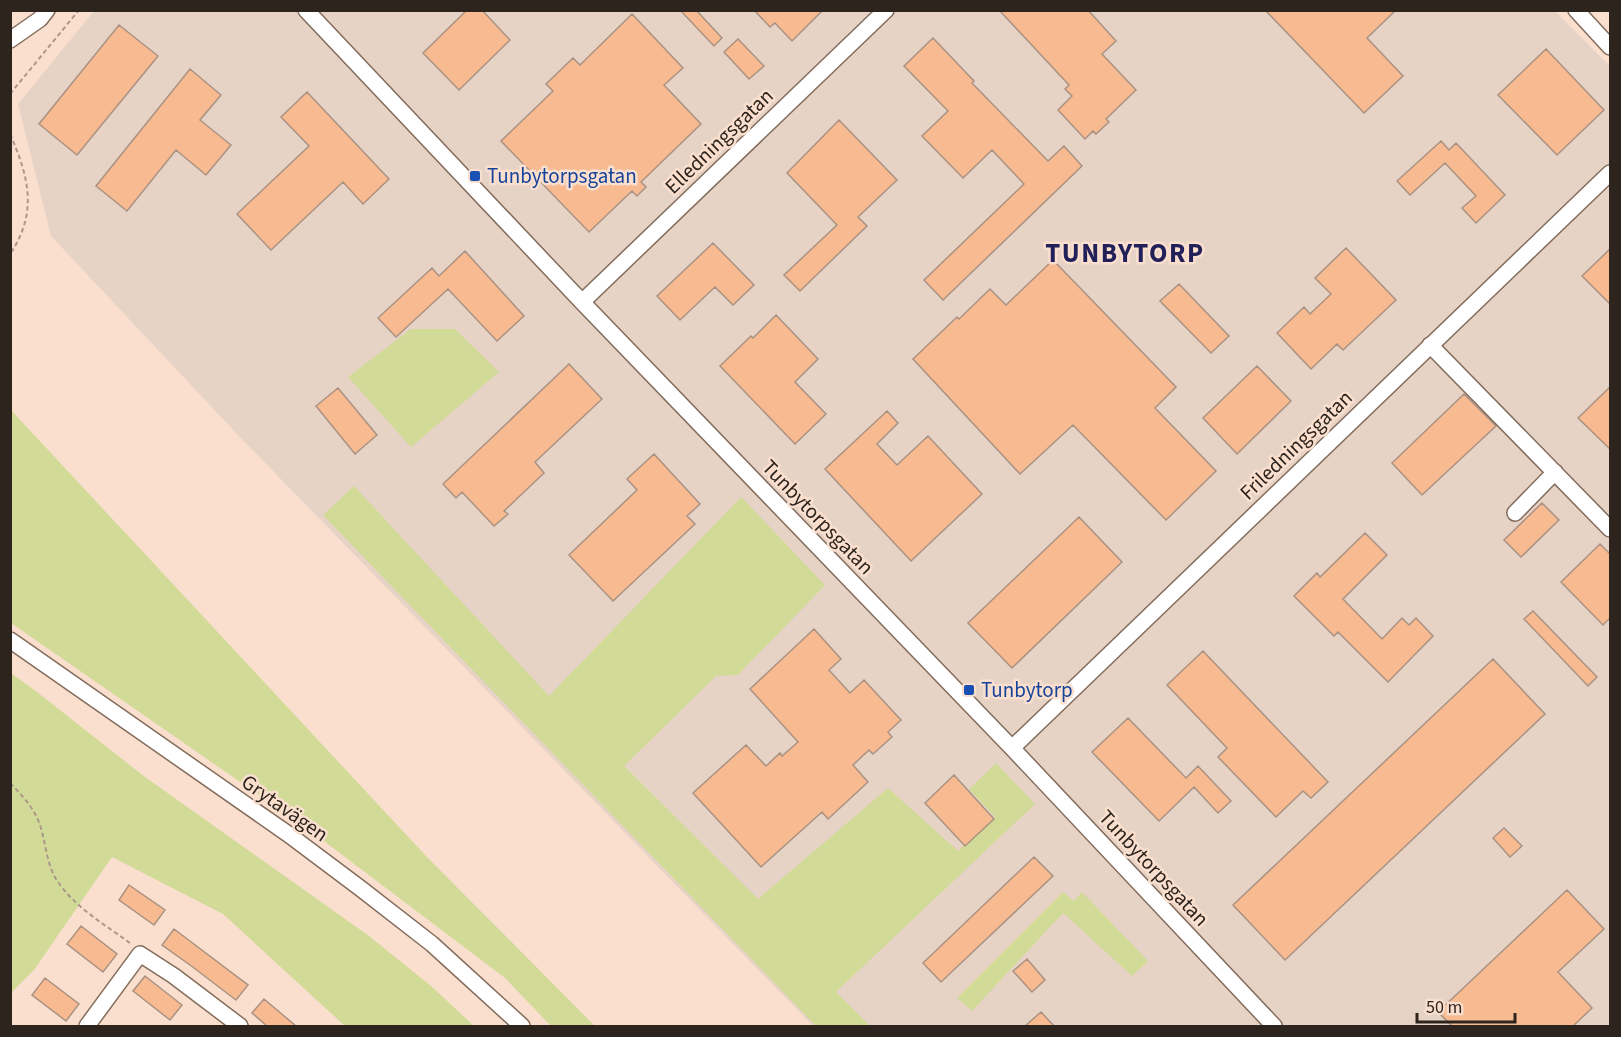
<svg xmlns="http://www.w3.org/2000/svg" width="1621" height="1037" font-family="'Source Sans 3',sans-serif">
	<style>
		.industrial { fill: #e7d3c5 }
		.green { fill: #d1da97 }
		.building { fill: #f7ba91; stroke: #aa9282; stroke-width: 1.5 }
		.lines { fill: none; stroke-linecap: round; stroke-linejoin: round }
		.minor-casing { stroke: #836c5c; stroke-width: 18 }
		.path { stroke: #ac988b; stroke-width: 2; stroke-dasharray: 4.5 3; stroke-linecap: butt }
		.minor { stroke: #fff; stroke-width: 15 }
		.transit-dot { fill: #1a4fb4; stroke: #fadfce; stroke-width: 2 }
		.labels { text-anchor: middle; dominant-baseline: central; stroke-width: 5; stroke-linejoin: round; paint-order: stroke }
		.street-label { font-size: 21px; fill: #2e241e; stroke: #fadfce }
		.transit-label { font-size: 21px; fill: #164399; stroke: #fadfce; text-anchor: start }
		.district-label { font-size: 27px; font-weight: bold; letter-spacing: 1.5px; fill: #212059; stroke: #fadfce }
	</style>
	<rect width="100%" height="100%" fill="#fadfce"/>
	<path class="industrial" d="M94 11H1555L1610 66V1026H813L236 433 51 236 18 104Z"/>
	<path class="green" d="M411 329H455L499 372 411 447 348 377Z
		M10 409 426 856 595 1026H551L505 978 308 829 11 623Z
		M354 486 549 696 741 497 825 585 738 675 716 676 624 766 758 899 888 788 958 851 995 817 969 789 996 763 1035 804 836 992 870 1026H816L323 515Z
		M11 673 37 692 145 777 369 936 431 986 474 1026H345L223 914 112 857 34 970 11 993Z
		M1063 892 1074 901 1082 892 1148 961 1132 976 1063 913 972 1011 957 998Z"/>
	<path class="building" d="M467 10H482L510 40 459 90 423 53Z
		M680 10H696L722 38 714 46Z
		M754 10H823L792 41 775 23 770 27Z
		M999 10H1088L1116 41 1102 54 1136 90 1106 119 1109 122 1096 134 1093 131 1085 139 1058 110 1072 96 1065 89 1069 85Z
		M1265 10H1396L1367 38 1403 76 1364 113Z
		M632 14 683 68 664 85 701 124 641 182 646 187 637 196 632 191 589 232 501 141 553 91 546 84 573 58 580 65Z
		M119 25 158 56 77 155 39 124Z
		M933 38 974 81 972 83 1048 161 1064 146 1082 166 943 300 924 280 1024 184 992 150 963 178 922 136 948 111 904 66Z
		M738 39 764 66 749 79 724 52Z
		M1546 49 1604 110 1557 155 1498 95Z
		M190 69 221 95 200 120 231 145 206 175 176 150 127 211 96 186Z
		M307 92 389 179 363 204 343 182 271 250 237 214 309 146 281 117Z
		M839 120 897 180 858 217 867 226 800 291 784 275 837 225 787 173Z
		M1441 141 1449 150 1456 143 1505 195 1476 223 1462 208 1476 196 1445 163 1410 195 1397 181Z
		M713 243 754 285 733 305 715 287 680 320 657 296Z
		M1346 248 1396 300 1343 350 1337 344 1311 369 1277 333 1304 307 1310 314 1331 294 1315 278Z
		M1611 248V305L1582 276Z
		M465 251 524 316 497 341 448 289 396 337 378 318 432 268 439 276Z
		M1053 260 1176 387 1155 408 1216 471 1166 520 1073 425 1020 474 913 359 957 317 959 319 990 289 1006 305Z
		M1179 284 1229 336 1211 353 1160 301Z
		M776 315 818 359 795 382 826 414 795 444 720 366 751 336 753 338Z
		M569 364 602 399 535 462 544 473 504 511 508 514 494 526 462 492 456 498 443 484Z
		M1257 366 1291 401 1237 454 1203 418Z
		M1611 386V450L1578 418Z
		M338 388 377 435 355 454 316 406Z
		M1464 394 1496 426 1422 495 1392 463Z
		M887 411 898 423 877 444 897 465 928 436 982 494 911 561 825 469Z
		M654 454 700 504 687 516 695 524 613 601 569 555 637 490 627 479Z
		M1542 503 1559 520 1521 557 1504 540Z
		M1079 517 1122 562 1012 668 968 623Z
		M1365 533 1387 555 1343 599 1382 639 1402 618 1409 625 1416 618 1433 636 1388 682 1338 632 1334 636 1294 596 1317 573 1320 577Z
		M1600 544 1611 555V617L1603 625 1561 582Z
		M1533 611 1597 677 1588 686 1524 619Z
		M814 629 841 659 829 670 850 693 864 680 901 720 888 732 892 737 873 754 869 750 853 765 868 782 828 819 822 812 761 867 693 793 746 745 766 766 780 753 782 756 798 742 750 689Z
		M1203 651 1328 782 1311 798 1303 791 1276 817 1218 757 1227 748 1167 685Z
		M1493 659 1545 714 1285 960 1233 905Z
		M1128 718 1186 778 1198 766 1231 801 1218 813 1194 787 1159 821 1092 752Z
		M954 775 994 819 965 846 925 803Z
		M1504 828 1522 846 1510 857 1493 838Z
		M1034 857 1053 876 941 982 923 963Z
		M129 885 165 910 154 925 119 900Z
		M1567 890 1604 929 1558 972 1592 1008 1573 1026H1452L1438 1012Z
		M81 926 117 954 103 972 67 944Z
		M174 929 248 985 236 1000 190 965 162 945Z
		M1027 959 1045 980 1032 992 1013 971Z
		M145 976 182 1005 170 1020 133 991Z
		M45 978 79 1004 66 1021 32 995Z
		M264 999 296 1026H267L252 1013Z
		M1041 1012 1054 1026H1025Z"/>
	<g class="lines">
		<defs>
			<path id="minor" d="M306 10 582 302 1012 748 1274 1026
				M1576 10 1610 47
				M10 40 40 19 47 10
				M582 302 886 10
				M1430 345 1610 529
				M1515 513 1555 472
				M10 640 288 834 360 888 432 944 522 1026
				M1012 748 1610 173
				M87 1026 140 954 174 976 240 1026"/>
		</defs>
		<use href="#minor" class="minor-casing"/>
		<path class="path" d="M10 94 79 10
			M10 134C29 177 38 213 10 254
			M10 783C23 796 34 808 40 825 46 843 46 862 56 879 74 907 104 924 130 943"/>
		<use href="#minor" class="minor"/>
	</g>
	<g class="transit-dot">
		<rect x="469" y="170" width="12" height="12" rx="3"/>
		<rect x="963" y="684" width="12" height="12" rx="3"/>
	</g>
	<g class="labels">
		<g class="street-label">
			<text transform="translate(719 141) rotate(-44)">Elledningsgatan</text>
			<text transform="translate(1296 445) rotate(-44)">Friledningsgatan</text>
			<text transform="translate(818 517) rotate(46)">Tunbytorpsgatan</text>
			<text transform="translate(285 808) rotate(35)">Grytavägen</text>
			<text transform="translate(1154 868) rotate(47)">Tunbytorpsgatan</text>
		</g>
		<g class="transit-label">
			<text x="487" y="176">Tunbytorpsgatan</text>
			<text x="981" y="690">Tunbytorp</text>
		</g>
		<g class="district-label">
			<text x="1125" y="253">TUNBYTORP</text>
		</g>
	</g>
	<rect width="1621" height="1037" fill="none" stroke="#2e241e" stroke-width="24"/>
	<path d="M1417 1013v9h98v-9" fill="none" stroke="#2e241e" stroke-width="3"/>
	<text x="1426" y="1013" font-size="18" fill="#2e241e" stroke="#fadfce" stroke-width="4.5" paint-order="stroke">50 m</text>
</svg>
